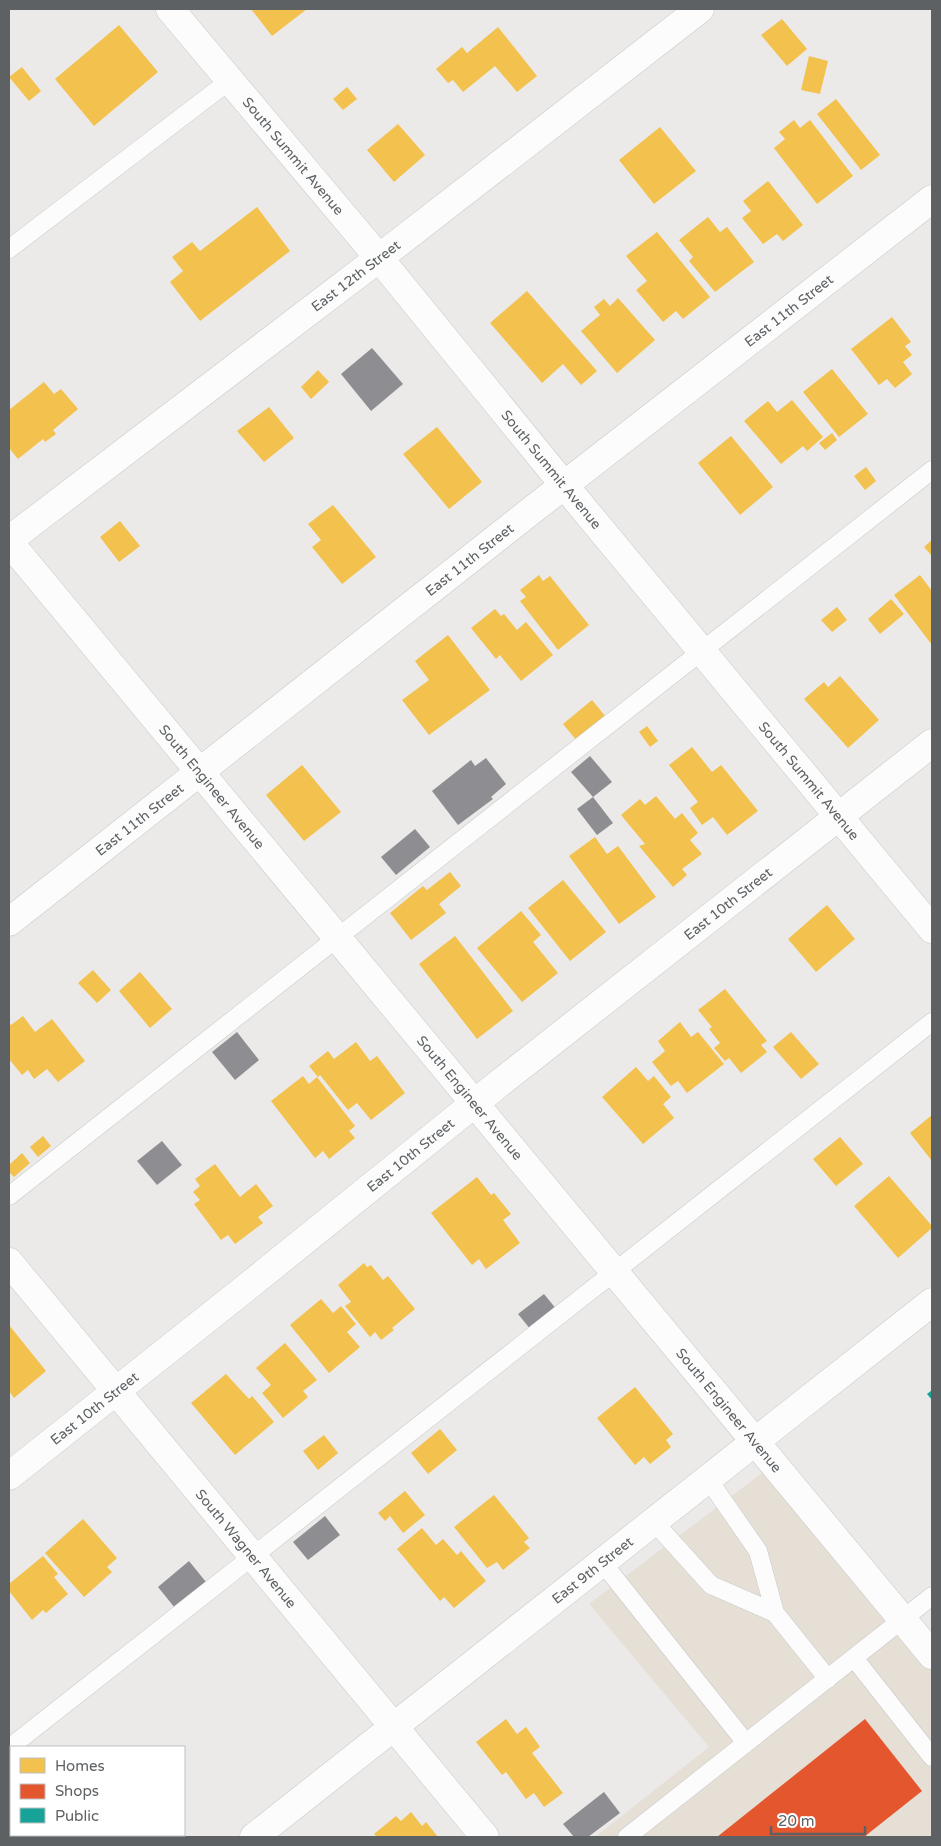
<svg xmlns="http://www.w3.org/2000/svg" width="941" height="1846" font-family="'Varela Round',sans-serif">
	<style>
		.commercial { fill: #e5dfd6 }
		.homes { fill: #f2c14e }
		.shops { fill: #e4572e }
		.public { fill: #17a398 }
		.industry { fill: #8d8d92 }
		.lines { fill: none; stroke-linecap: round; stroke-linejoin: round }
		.service-casing { stroke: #c9c8c7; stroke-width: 19 }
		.minor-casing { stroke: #c9c8c7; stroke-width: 29 }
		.tertiary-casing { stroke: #c9c8c7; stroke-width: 29 }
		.service { stroke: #fcfcfc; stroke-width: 18 }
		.minor { stroke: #fcfcfc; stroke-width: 28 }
		.tertiary { stroke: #fcfcfc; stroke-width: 28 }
		.labels { text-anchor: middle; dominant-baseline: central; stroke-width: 5; stroke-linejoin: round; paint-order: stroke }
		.street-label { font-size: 14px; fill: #5d6164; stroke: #fff }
	</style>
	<rect width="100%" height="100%" fill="#eceae8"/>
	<path class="commercial" d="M762 1473 787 1478 932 1662V1837H595L709 1747 589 1604Z"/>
	<path class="homes" d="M251 9H307L272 36Z
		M782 19 807 49 787 66 761 35Z
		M119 25 158 72 94 126 55 79Z
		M498 27 537 76 517 92 495 66 463 92 453 80 448 83 436 69 462 47 467 53Z
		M809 56 828 61 820 94 801 90Z
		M22 67 41 91 29 101 9 77Z
		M347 87 357 99 343 110 333 99Z
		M836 99 880 155 861 170 817 114Z
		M794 120 800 128 810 120 853 176 817 204 774 148 785 139 779 132Z
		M398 124 425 155 394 182 367 150Z
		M660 127 696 171 654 204 619 160Z
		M768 181 803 225 783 241 777 234 763 244 742 218 751 211 743 201Z
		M257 207 290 251 200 321 170 282 183 271 172 257 192 242 200 251Z
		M708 217 720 232 727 227 754 262 715 292 689 261 693 257 679 240Z
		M657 232 710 297 683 319 676 311 663 322 636 290 647 281 626 256Z
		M527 291 597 371 581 385 563 364 542 383 490 323Z
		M618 298 655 340 617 373 581 331 600 315 594 307 604 299 610 306Z
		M892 317 911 342 905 346 912 355 903 362 912 374 895 388 887 379 879 385 851 349Z
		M832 369 868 414 839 437 803 392Z
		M318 370 329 382 311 399 301 387Z
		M44 382 54 394 61 389 78 409 53 430 56 434 45 442 43 439 18 459 9 448V410Z
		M792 400 823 437 807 451 803 446 781 464 744 421 768 401 777 412Z
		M269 407 294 438 264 462 237 431Z
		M437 427 482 482 449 509 403 454Z
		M832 433 837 440 825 450 819 443Z
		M731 436 773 487 740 515 698 463Z
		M866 467 876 481 865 490 854 476Z
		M333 505 376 557 342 584 312 547 321 540 308 524Z
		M120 521 140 546 119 562 100 537Z
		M932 540V556L924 547Z
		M539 575 543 581 550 576 589 625 558 650 520 601 526 597 520 590Z
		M920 575 932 591V645L894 595Z
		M891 599 904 614 880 634 868 619Z
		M837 607 847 620 832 632 821 620Z
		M495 609 501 616 504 614 517 630 526 622 553 655 521 681 500 655 496 659 471 628Z
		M448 635 490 690 429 735 402 700 429 680 415 661Z
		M840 676 879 720 848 748 804 699 824 682 828 687Z
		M592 700 606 717 577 741 563 724Z
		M647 726 658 741 650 747 639 732Z
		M692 747 712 772 721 765 758 811 727 835 713 817 702 825 690 808 698 802 669 765Z
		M302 765 341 812 304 841 266 795Z
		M656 796 675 819 682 813 698 833 690 840 702 854 682 869 687 875 673 887 639 846 645 844 621 815 640 799 645 805Z
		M595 837 607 854 618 846 656 897 619 924 569 856Z
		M450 872 461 886 439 904 446 913 411 940 390 913 423 886 427 890Z
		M563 880 606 932 570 961 528 908Z
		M827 905 855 939 816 972 788 939Z
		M521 911 541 935 533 942 558 973 522 1002 477 948Z
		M455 936 513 1011 477 1039 419 964Z
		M93 970 111 990 97 1003 78 983Z
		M140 972 172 1009 150 1028 119 991Z
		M725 989 767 1041 761 1045 767 1052 741 1073 729 1058 725 1061 714 1048 720 1043 709 1029 712 1027 698 1010Z
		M23 1016 35 1032 52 1019 85 1061 58 1082 47 1069 34 1079 28 1070 22 1075 9 1059V1023L11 1025Z
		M680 1022 691 1037 698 1032 724 1064 687 1093 678 1081 671 1086 652 1062 665 1051 658 1041Z
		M791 1032 819 1064 801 1079 773 1047Z
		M356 1042 370 1061 377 1056 405 1093 371 1120 357 1103 348 1110 320 1075 318 1077 309 1066 328 1051 334 1059Z
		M636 1067 648 1081 654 1076 671 1097 663 1104 674 1118 643 1144 602 1097Z
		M303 1076 309 1084 317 1077 355 1126 349 1131 355 1138 329 1159 323 1151 315 1158 271 1101Z
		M932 1115V1161L910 1133Z
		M43 1136 51 1146 38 1157 30 1147Z
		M840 1137 863 1164 836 1186 813 1159Z
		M22 1153 30 1163 14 1177 9 1172V1165Z
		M215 1164 240 1197 256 1184 273 1206 258 1217 263 1223 235 1244 228 1235 221 1240 194 1204 200 1200 193 1192 200 1186 195 1179Z
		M889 1176 932 1226V1228L898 1258 854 1206Z
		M477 1177 491 1195 494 1193 511 1214 503 1220 520 1243 486 1269 479 1259 472 1265 431 1213Z
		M364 1263 367 1267 371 1265 383 1280 388 1276 415 1309 392 1328 394 1330 381 1340 375 1332 370 1337 345 1306 351 1302 338 1285Z
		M321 1299 333 1313 341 1306 356 1324 347 1332 360 1347 329 1373 290 1325Z
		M9 1325 46 1371 14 1398 9 1391Z
		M285 1343 317 1380 303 1391 308 1397 283 1418 262 1393 271 1385 256 1368Z
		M226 1374 249 1399 252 1396 274 1422 235 1455 191 1403Z
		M635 1387 673 1434 666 1440 671 1447 650 1464 644 1457 635 1465 597 1418Z
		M440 1429 457 1450 428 1474 411 1453Z
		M324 1435 338 1453 318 1470 303 1451Z
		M405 1491 425 1515 403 1533 390 1516 385 1521 378 1513Z
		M494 1495 529 1538 524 1542 530 1548 503 1570 497 1562 487 1568 454 1527Z
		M83 1519 117 1558 107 1567 112 1572 84 1597 45 1553Z
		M422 1528 436 1545 443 1539 457 1555 461 1551 486 1581 454 1608 444 1597 440 1601 397 1549Z
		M43 1556 58 1574 54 1577 68 1594 46 1613 43 1610 32 1620 9 1591V1584Z
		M506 1719 517 1734 526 1727 540 1747 532 1753 563 1793 544 1807 534 1793 526 1799 506 1772 502 1775 476 1742Z
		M9 1767 11 1770V1814L9 1816Z
		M411 1812 422 1826 426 1822 438 1837H377L374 1834 396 1816 401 1821Z
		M57 1835H87L89 1837H54Z
		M92 1835H124L121 1837H94Z"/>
	<path class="shops" d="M865 1719 922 1791 864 1837H717Z"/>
	<path class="public" d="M932 1390V1400L927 1394Z"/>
	<path class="industry" d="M372 348 403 384 371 411 341 374Z
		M590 756 612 782 593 797 613 823 597 835 577 809 593 797 571 772Z
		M486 758 506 784 491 797 493 799 458 825 432 791 471 760 475 766Z
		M415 829 430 847 396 875 381 857Z
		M237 1032 259 1060 235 1080 212 1052Z
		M162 1141 182 1165 157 1185 137 1161Z
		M544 1294 557 1310 531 1330 518 1314Z
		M325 1516 340 1535 308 1560 293 1542Z
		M189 1561 206 1582 175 1608 158 1587Z
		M604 1792 620 1813 588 1837H574L563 1824Z"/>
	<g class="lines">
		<defs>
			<path id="service" d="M9 249 229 81
				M9 1196 932 470
				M708 1479 758 1551 775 1613 828 1679
				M654 1522 711 1585 775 1613
				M602 1562 746 1743
				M854 1658 932 1757
				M9 1748 932 1022
				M627 1837 932 1596"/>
			<g id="minor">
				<path id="s1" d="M170 9 379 258 564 485 932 929"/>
				<path id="s2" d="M9 922 536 507 932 199"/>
				<path id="s3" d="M9 1262 485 1837"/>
				<path id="s4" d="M9 1476 247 1287 496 1086 932 743"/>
				<path id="s5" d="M254 1837 932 1302"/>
			</g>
			<g id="tertiary">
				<path id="s6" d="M9 540 379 258 700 9"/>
				<path id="s7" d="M9 542 932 1655"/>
			</g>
		</defs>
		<use href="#service" class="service-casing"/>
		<use href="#minor" class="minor-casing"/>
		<use href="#tertiary" class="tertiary-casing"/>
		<use href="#service" class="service"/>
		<use href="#minor" class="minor"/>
		<use href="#tertiary" class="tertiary"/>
	</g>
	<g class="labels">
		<g class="street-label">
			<text stroke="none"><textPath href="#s1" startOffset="192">South Summit Avenue</textPath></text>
			<text stroke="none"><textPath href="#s6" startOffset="436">East 12th Street</textPath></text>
			<text stroke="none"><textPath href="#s2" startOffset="991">East 11th Street</textPath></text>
			<text stroke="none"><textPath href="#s1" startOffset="598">South Summit Avenue</textPath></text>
			<text stroke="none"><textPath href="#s2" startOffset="586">East 11th Street</textPath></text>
			<text stroke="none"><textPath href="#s1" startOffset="1002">South Summit Avenue</textPath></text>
			<text stroke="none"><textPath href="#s7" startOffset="318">South Engineer Avenue</textPath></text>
			<text stroke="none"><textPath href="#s2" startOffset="166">East 11th Street</textPath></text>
			<text stroke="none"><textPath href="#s4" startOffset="919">East 10th Street</textPath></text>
			<text stroke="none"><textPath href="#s7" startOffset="722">South Engineer Avenue</textPath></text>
			<text stroke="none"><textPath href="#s4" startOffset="514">East 10th Street</textPath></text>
			<text stroke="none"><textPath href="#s4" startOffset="109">East 10th Street</textPath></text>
			<text stroke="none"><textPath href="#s7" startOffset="1128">South Engineer Avenue</textPath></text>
			<text stroke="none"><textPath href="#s3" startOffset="372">South Wagner Avenue</textPath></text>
			<text stroke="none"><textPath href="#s5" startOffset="431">East 9th Street</textPath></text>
		</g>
	</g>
	<rect width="941" height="1846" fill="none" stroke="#5d6164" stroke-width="20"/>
	<rect x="10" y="1746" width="175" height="90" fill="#ffffff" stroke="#bec0c1"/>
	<rect x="20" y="1758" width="25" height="15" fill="#f2c14e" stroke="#bec0c1"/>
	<text x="55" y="1771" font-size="15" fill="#5d6164">Homes</text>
	<rect x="20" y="1784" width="25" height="15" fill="#e4572e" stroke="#bec0c1"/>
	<text x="55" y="1796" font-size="15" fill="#5d6164">Shops</text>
	<rect x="20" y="1808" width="25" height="15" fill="#17a398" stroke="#bec0c1"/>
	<text x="55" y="1821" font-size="15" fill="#5d6164">Public</text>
	<path d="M771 1826v8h94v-8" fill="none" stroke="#5d6164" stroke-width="2.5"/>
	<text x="778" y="1826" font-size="15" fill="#5d6164" stroke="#ffffff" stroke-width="4" paint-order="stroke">20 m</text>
</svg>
